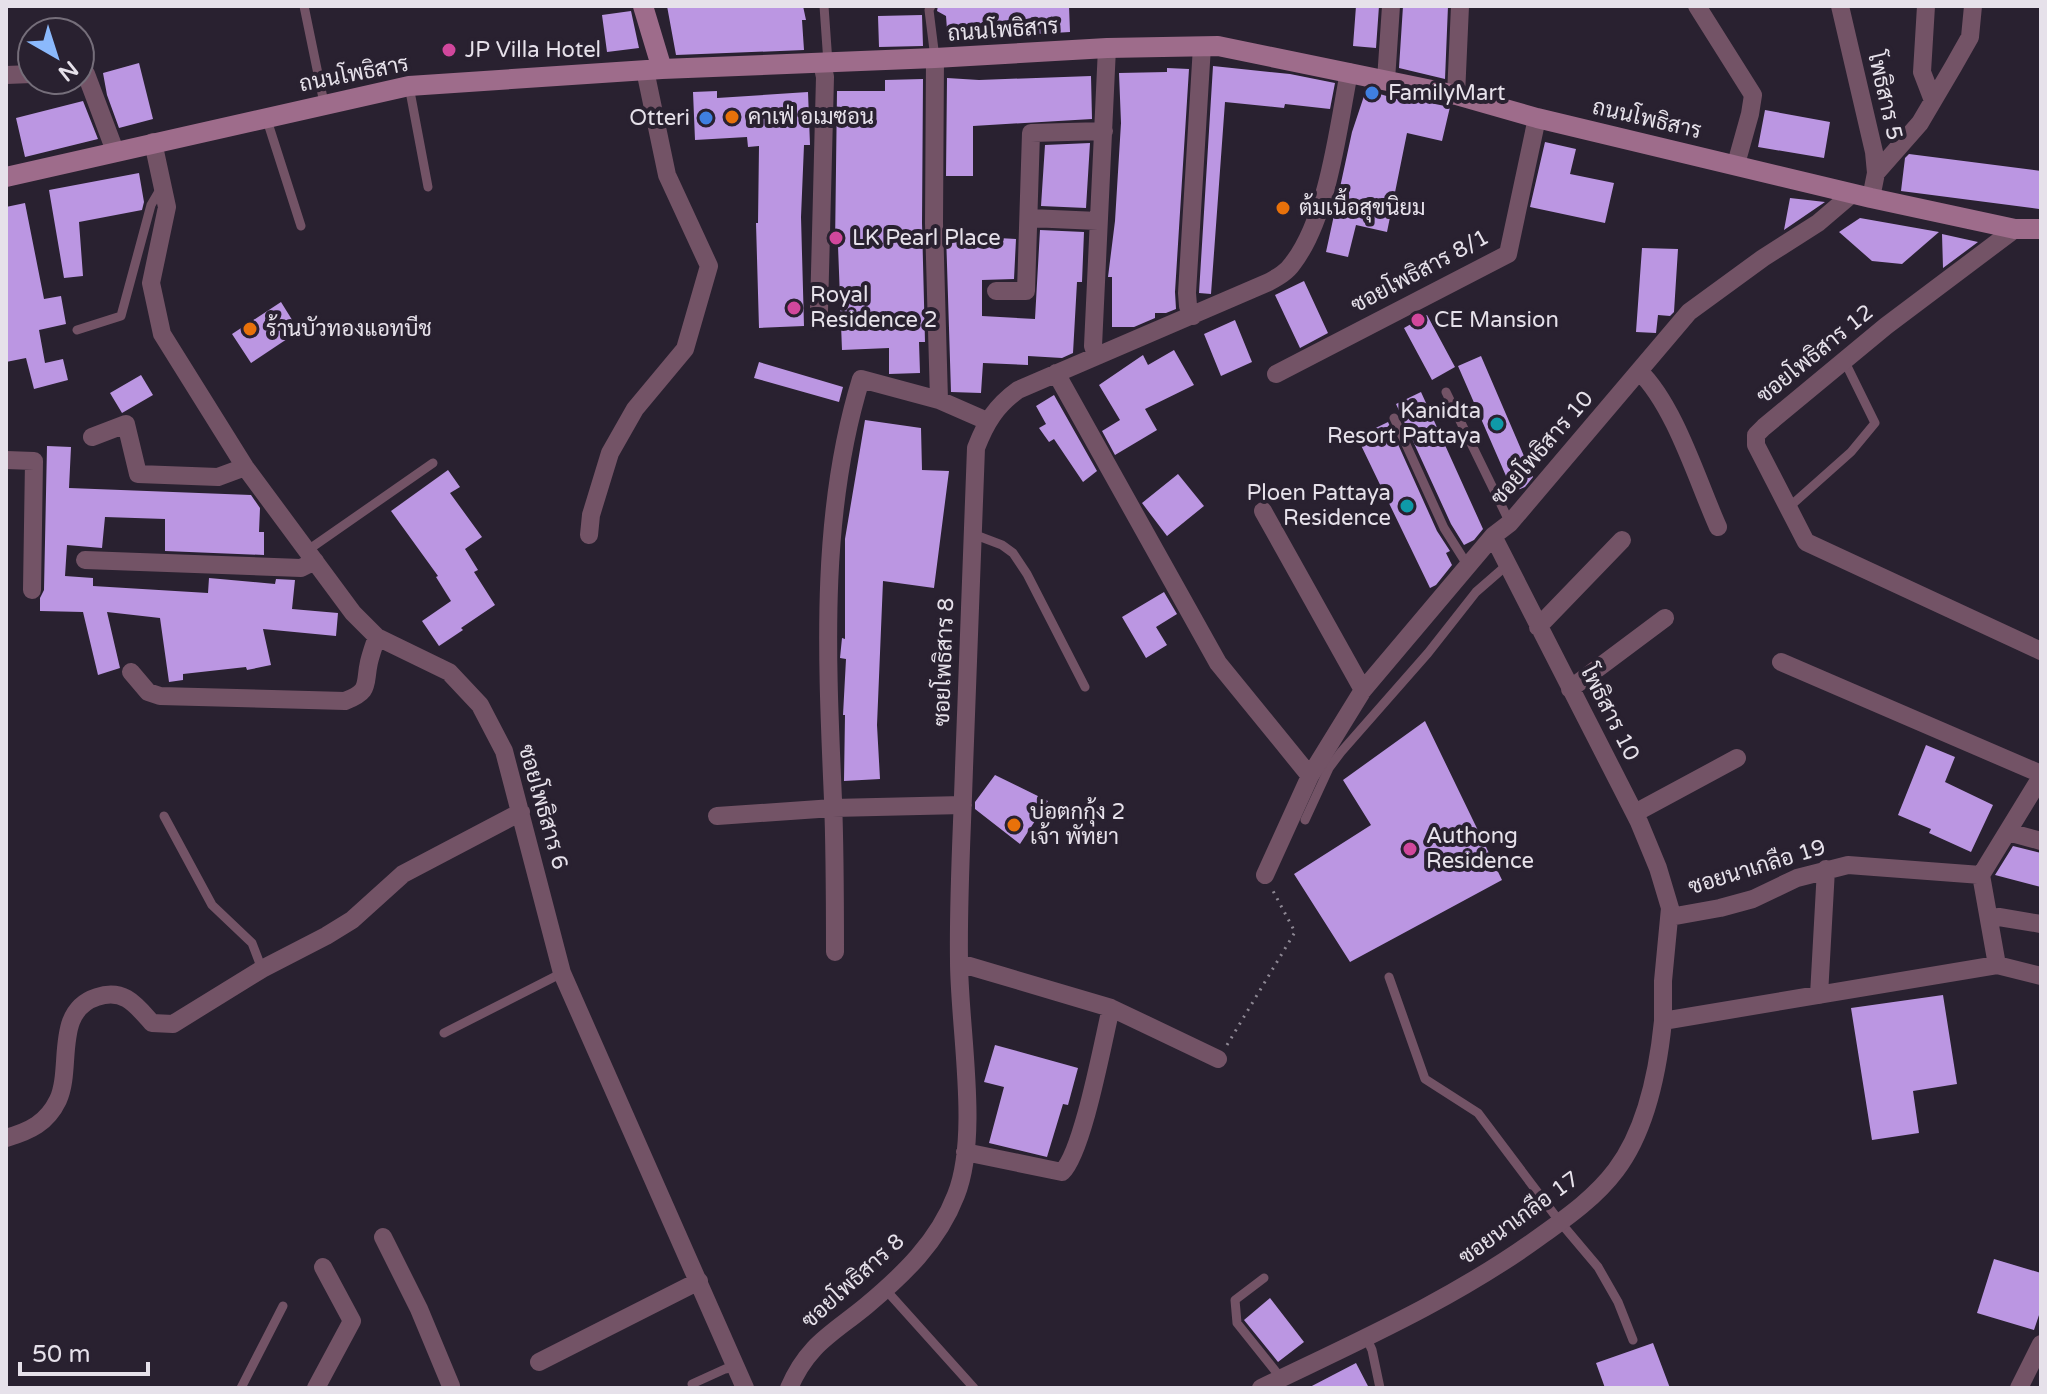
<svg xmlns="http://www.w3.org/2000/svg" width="2047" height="1394" font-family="'Varela Round',Sarabun,sans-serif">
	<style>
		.building { fill: #bb96e2 }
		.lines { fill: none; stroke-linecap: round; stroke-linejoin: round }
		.path { stroke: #8e8894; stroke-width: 3; stroke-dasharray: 2 6; stroke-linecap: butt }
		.lane { stroke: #735366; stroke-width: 9 }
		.street { stroke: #735366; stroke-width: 18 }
		.secondary { stroke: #9e6c8b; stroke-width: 20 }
		.hotel-dot { fill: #d1479c; stroke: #292130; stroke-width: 3 }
		.shop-dot { fill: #3f7fe0; stroke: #292130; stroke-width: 3 }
		.food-dot { fill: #e8710a; stroke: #292130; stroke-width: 3 }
		.culture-dot { fill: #0f9aa8; stroke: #292130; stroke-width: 3 }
		.labels { text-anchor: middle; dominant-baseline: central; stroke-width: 8; stroke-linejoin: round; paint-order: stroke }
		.street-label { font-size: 22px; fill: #e6e1ea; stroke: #292130 }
		.poi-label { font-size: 22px; fill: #e6e1ea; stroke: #292130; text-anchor: start }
	</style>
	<rect width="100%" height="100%" fill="#292130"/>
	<path class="building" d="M667 6H803L806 20H802L804 50 676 55Z
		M938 6H1069L1070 32 989 37 948 43 946 16 937 11Z
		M1356 6H1379L1376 48 1353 46Z
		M1403 6H1448L1445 79 1399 68Z
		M631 11 639 48 607 52 602 15Z
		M922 15 923 46 879 47 878 16Z
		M139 63 153 119 119 128 107 95 103 73Z
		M1213 66 1290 74 1335 83 1330 109 1285 104 1284 108 1225 102 1211 294 1199 293Z
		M1167 68 1189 69 1175 292 1176 309 1166 313H1155V318L1134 327H1112V277H1108L1115 221 1121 123 1119 73 1167 72Z
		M1091 76 1092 119 973 126V176H946L947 78 979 80Z
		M923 79 922 223 925 342H919L920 373 889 374V348L842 350 838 246H835L837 91H885V80Z
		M1366 90 1414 104 1415 100 1450 107 1442 141 1407 133 1387 232 1356 225 1348 257 1326 252 1352 132Z
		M717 91V98L808 92 810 145H804L801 217 804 326 759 328 756 223H758L759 146 748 147 747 137 695 140 693 92Z
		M83 101 98 139 25 157 16 118Z
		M1765 110 1830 122 1824 158 1758 147Z
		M1545 142 1576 149 1570 174 1614 183 1605 223 1530 207Z
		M1090 143 1086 208 1041 206 1045 145Z
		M1909 154 2041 171 2039 209 1901 191 1905 158Z
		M139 173 144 202 142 210 79 222 83 276 64 278 49 190Z
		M1790 198 1825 202 1784 230Z
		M25 203 44 299 61 296 66 324 39 330 45 363 63 359 68 380 34 389 26 358 6 362V207Z
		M1860 218 1939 232 1902 264 1872 261 1839 232Z
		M1040 230 1084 232 1082 282H1077L1073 353 1062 358 1028 356V365L983 363 981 393 951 392 946 233 981 232V237L1016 239 1014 279 982 280V316L1035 319Z
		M1942 234 1978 242 1943 268Z
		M1642 248 1678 249 1674 312 1670 316 1658 315 1656 333 1636 332Z
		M1304 281 1328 333 1300 348 1275 295Z
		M281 302 299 331 251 363 232 334Z
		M1427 315 1455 367 1432 380 1404 328Z
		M1235 320 1252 362 1221 376 1204 334Z
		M1174 350 1194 385 1145 409 1157 430 1115 455 1102 431 1120 420 1099 385 1143 355 1148 365Z
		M1481 356 1533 477 1525 487 1513 492 1458 366Z
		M759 362 843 387 839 402 754 378Z
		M141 375 153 395 122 413 110 393Z
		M1421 392 1483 529 1474 540 1464 545 1451 524 1396 404Z
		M1054 395 1097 471 1083 482 1054 439 1049 442 1039 428 1046 424 1036 406Z
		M865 420 921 428 922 470 949 471 934 588 883 581 877 725 880 779 844 781 845 715H843L846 659 840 658 842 638 845 639V539Z
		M1388 422 1437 531 1450 551 1446 553 1452 565 1436 585 1430 588 1357 437Z
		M47 446 71 447 69 488 251 495 260 508 259 532H264V555L165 551V519L105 517 102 548 67 545 65 576 93 578V586L208 593 209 578 275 584 276 579 295 580 292 609 338 613 336 636 263 629 271 665 247 670 246 667 183 674V680L169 682 160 618 107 612 120 668 98 675 83 612 40 611V598L44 590Z
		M448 470 460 487 450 493 482 537 465 549 478 570 474 572 495 605 461 628 463 630 439 646 422 621 451 601 436 577 438 576 391 511Z
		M1178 474 1204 506 1167 536 1142 503Z
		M1164 592 1177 614 1156 627 1167 645 1146 658 1122 617Z
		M1425 721 1502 880 1350 962 1294 874 1371 825 1343 780Z
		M1926 745 1955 757 1945 782 1993 805 1971 852 1929 833 1931 829 1898 815Z
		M995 775 1048 801 1020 844 975 809V802Z
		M2013 846 2041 853V887L1995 875Z
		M1943 995 1957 1084 1913 1091 1919 1133 1872 1140 1851 1008Z
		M995 1045 1078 1068 1068 1105 1063 1104 1047 1157 989 1143 1004 1087 984 1082Z
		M1994 1259 2041 1273V1309L2034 1330 1977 1313Z
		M1270 1298 1304 1342 1278 1362 1244 1320Z
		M1653 1343 1670 1388H1605L1596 1363Z
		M1356 1363 1369 1388H1308Z"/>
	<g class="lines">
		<path class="path" d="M1227 1045 1295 932 1272 889"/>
		<path class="lane" d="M304 6 324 103
			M824 6 828 63
			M931 6 929 10 935 58
			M409 86 428 187
			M266 117 301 226
			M77 330 121 316 151 205 158 193 162 191
			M1446 392 1510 523
			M1394 418 1444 528 1468 566
			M1788 508 1851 452 1875 423 1844 360
			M973 534 1002 545 1013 553 1027 574 1085 687
			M308 550 433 463
			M164 816 212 905 252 943 262 969
			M1305 820 1329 768 1341 752 1428 653 1476 592 1507 565
			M1389 977 1425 1079 1478 1113 1560 1222 1598 1267 1618 1302 1633 1340
			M444 1033 562 973
			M1264 1278 1235 1300 1237 1323 1281 1378
			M885 1289 974 1388
			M1366 1337 1372 1350 1380 1388
			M692 1384 725 1369 735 1367
			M241 1388 283 1306"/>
		<path class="street" d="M1697 6 1753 95 1750 114 1736 164
			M1840 6 1874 152 1876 173 1871 198
			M1926 6 1922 72 1932 98
			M935 58 934 223 939 400
			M80 69 86 74 115 151
			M6 75 32 74
			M1386 80 1391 6
			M1456 95 1460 6
			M153 142 167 207 151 283 162 334 245 467 353 613 377 637 449 672 480 705 504 751 562 973 745 1388
			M1876 173 1920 123 1953 67 1970 37 1973 6
			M1030 218 1098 221
			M2015 229 1886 326 1764 427 1756 435V445L1806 542 2041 651
			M996 291H1026L1031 133 1104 131
			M819 311 825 77 822 63
			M1193 316 1188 306 1187 293 1202 46
			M1096 355 1093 346 1107 48
			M1639 371C1675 406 1697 480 1718 527
			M1056 373 1218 663 1310 776
			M1276 374 1508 254 1537 118
			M92 437 126 424 138 474 218 477 245 467
			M6 460 34 461 32 590
			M1263 511 1363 690
			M589 535 591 515 610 453 635 409 685 349 709 266 667 175 645 70
			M1493 536 1639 822 1658 868 1670 908 1663 981V1021
			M85 560 301 568 315 561
			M1538 627 1622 540
			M1781 662 2041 774
			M131 672 148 692 160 696 345 701C371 691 364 685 369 662 371 654 374 645 377 637
			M1570 689 1665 618
			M1635 813 1737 758
			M717 816 833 808 963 805
			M2008 832 2041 841
			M1265 875 1310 776 1363 690 1493 536 1510 523 1689 312 1763 258 1818 223 1852 194
			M1981 875 1997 965
			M1670 917 1720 908 1753 899 1797 878 1848 865 1981 875 2041 777
			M1989 918 1999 917 2041 924
			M835 952C835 901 835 851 833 800 827 659 819 515 861 379L939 400 987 421
			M959 963 1111 1008 1218 1059
			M1819 995 1826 869
			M6 1138C30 1131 47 1123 58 1100 73 1067 53 1011 97 997 124 988 136 1005 152 1023L173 1024 262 969 326 936 352 920 403 874 521 812
			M965 1152 1062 1172C1083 1152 1103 1041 1111 1008
			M383 1237 419 1309 451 1386
			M539 1362 699 1281
			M316 1388 352 1321 323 1267
			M789 1388C808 1344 832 1334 866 1306 903 1275 938 1242 956 1195 980 1135 959 1027 959 961 958 897 962 832 964 768 968 661 972 555 976 448 986 422 996 406 1018 390L1269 282C1278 277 1287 272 1293 263 1328 217 1338 129 1349 72
			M1261 1388C1356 1342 1452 1300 1538 1238 1566 1218 1595 1198 1616 1170 1647 1129 1658 1071 1663 1021L1997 965 2041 976
			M2019 1388 2041 1344"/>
		<path class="secondary" d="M643 6 662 69
			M6 177 409 86 662 69 935 58 1107 48 1218 46 1456 95 1537 118 1871 198 2015 229H2041"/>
	</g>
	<g class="hotel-dot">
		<circle cx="449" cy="50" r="8"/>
		<circle cx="836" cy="238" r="8"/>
		<circle cx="794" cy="308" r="8"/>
		<circle cx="1418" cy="320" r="8"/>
		<circle cx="1410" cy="849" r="8"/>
	</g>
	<g class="shop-dot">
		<circle cx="1372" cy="93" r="8"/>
		<circle cx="706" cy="118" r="8"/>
	</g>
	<g class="food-dot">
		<circle cx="732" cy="117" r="8"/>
		<circle cx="1283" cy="208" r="8"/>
		<circle cx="250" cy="329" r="8"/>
		<circle cx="1014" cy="825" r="8"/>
	</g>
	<g class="culture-dot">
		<circle cx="1497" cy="424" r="8"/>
		<circle cx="1407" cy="506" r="8"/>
	</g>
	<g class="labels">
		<g class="street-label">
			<text transform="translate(1003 30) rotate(-4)">ถนนโพธิสาร</text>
			<text transform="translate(354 74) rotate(-11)">ถนนโพธิสาร</text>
			<text transform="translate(1885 96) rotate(77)">โพธิสาร 5</text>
			<text transform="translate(1647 119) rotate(13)">ถนนโพธิสาร</text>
			<text transform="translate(1420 271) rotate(-28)">ซอยโพธิสาร 8/1</text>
			<text transform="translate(1815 354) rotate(-39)">ซอยโพธิสาร 12</text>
			<text transform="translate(1542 448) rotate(-49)">ซอยโพธิสาร 10</text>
			<text transform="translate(944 662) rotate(-88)">ซอยโพธิสาร 8</text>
			<text transform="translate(1610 713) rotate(63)">โพธิสาร 10</text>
			<text transform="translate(543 807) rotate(74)">ซอยโพธิสาร 6</text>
			<text transform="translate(1757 867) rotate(-17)">ซอยนาเกลือ 19</text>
			<text transform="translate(1519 1218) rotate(-36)">ซอยนาเกลือ 17</text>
			<text transform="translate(853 1281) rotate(-42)">ซอยโพธิสาร 8</text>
		</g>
		<g class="poi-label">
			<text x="465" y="50">JP Villa Hotel</text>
			<text x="1388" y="93">FamilyMart</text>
			<text x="748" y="117">คาเฟ่ อเมซอน</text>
			<text x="690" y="118" text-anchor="end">Otteri</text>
			<text x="1299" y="208">ต้มเนื้อสุขนิยม</text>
			<text x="852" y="238">LK Pearl Place</text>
			<text x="810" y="295">Royal<tspan x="810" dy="25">Residence 2</tspan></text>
			<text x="1434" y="320">CE Mansion</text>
			<text x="266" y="329">ร้านบัวทองแอทบีช</text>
			<text x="1481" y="411" text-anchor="end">Kanidta<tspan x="1481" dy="25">Resort Pattaya</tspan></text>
			<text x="1391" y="493" text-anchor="end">Ploen Pattaya<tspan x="1391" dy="25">Residence</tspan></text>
			<text x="1030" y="812">บ่อตกกุ้ง 2<tspan x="1030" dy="25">เจ้า พัทยา</tspan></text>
			<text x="1426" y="836">Authong<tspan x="1426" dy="25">Residence</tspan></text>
		</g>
	</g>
	<rect width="2047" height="1394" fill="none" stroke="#e6e1ea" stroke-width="16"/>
	<g transform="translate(56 56) rotate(141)"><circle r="38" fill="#292130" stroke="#756e7a" stroke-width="2"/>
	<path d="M0-6L14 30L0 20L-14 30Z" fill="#8bb9fc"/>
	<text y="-12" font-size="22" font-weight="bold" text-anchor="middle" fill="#e6e1ea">N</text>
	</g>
	<path d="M20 1362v12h128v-12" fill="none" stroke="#e6e1ea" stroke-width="4"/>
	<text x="32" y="1362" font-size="24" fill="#e6e1ea" stroke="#292130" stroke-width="6" paint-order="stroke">50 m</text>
</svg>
